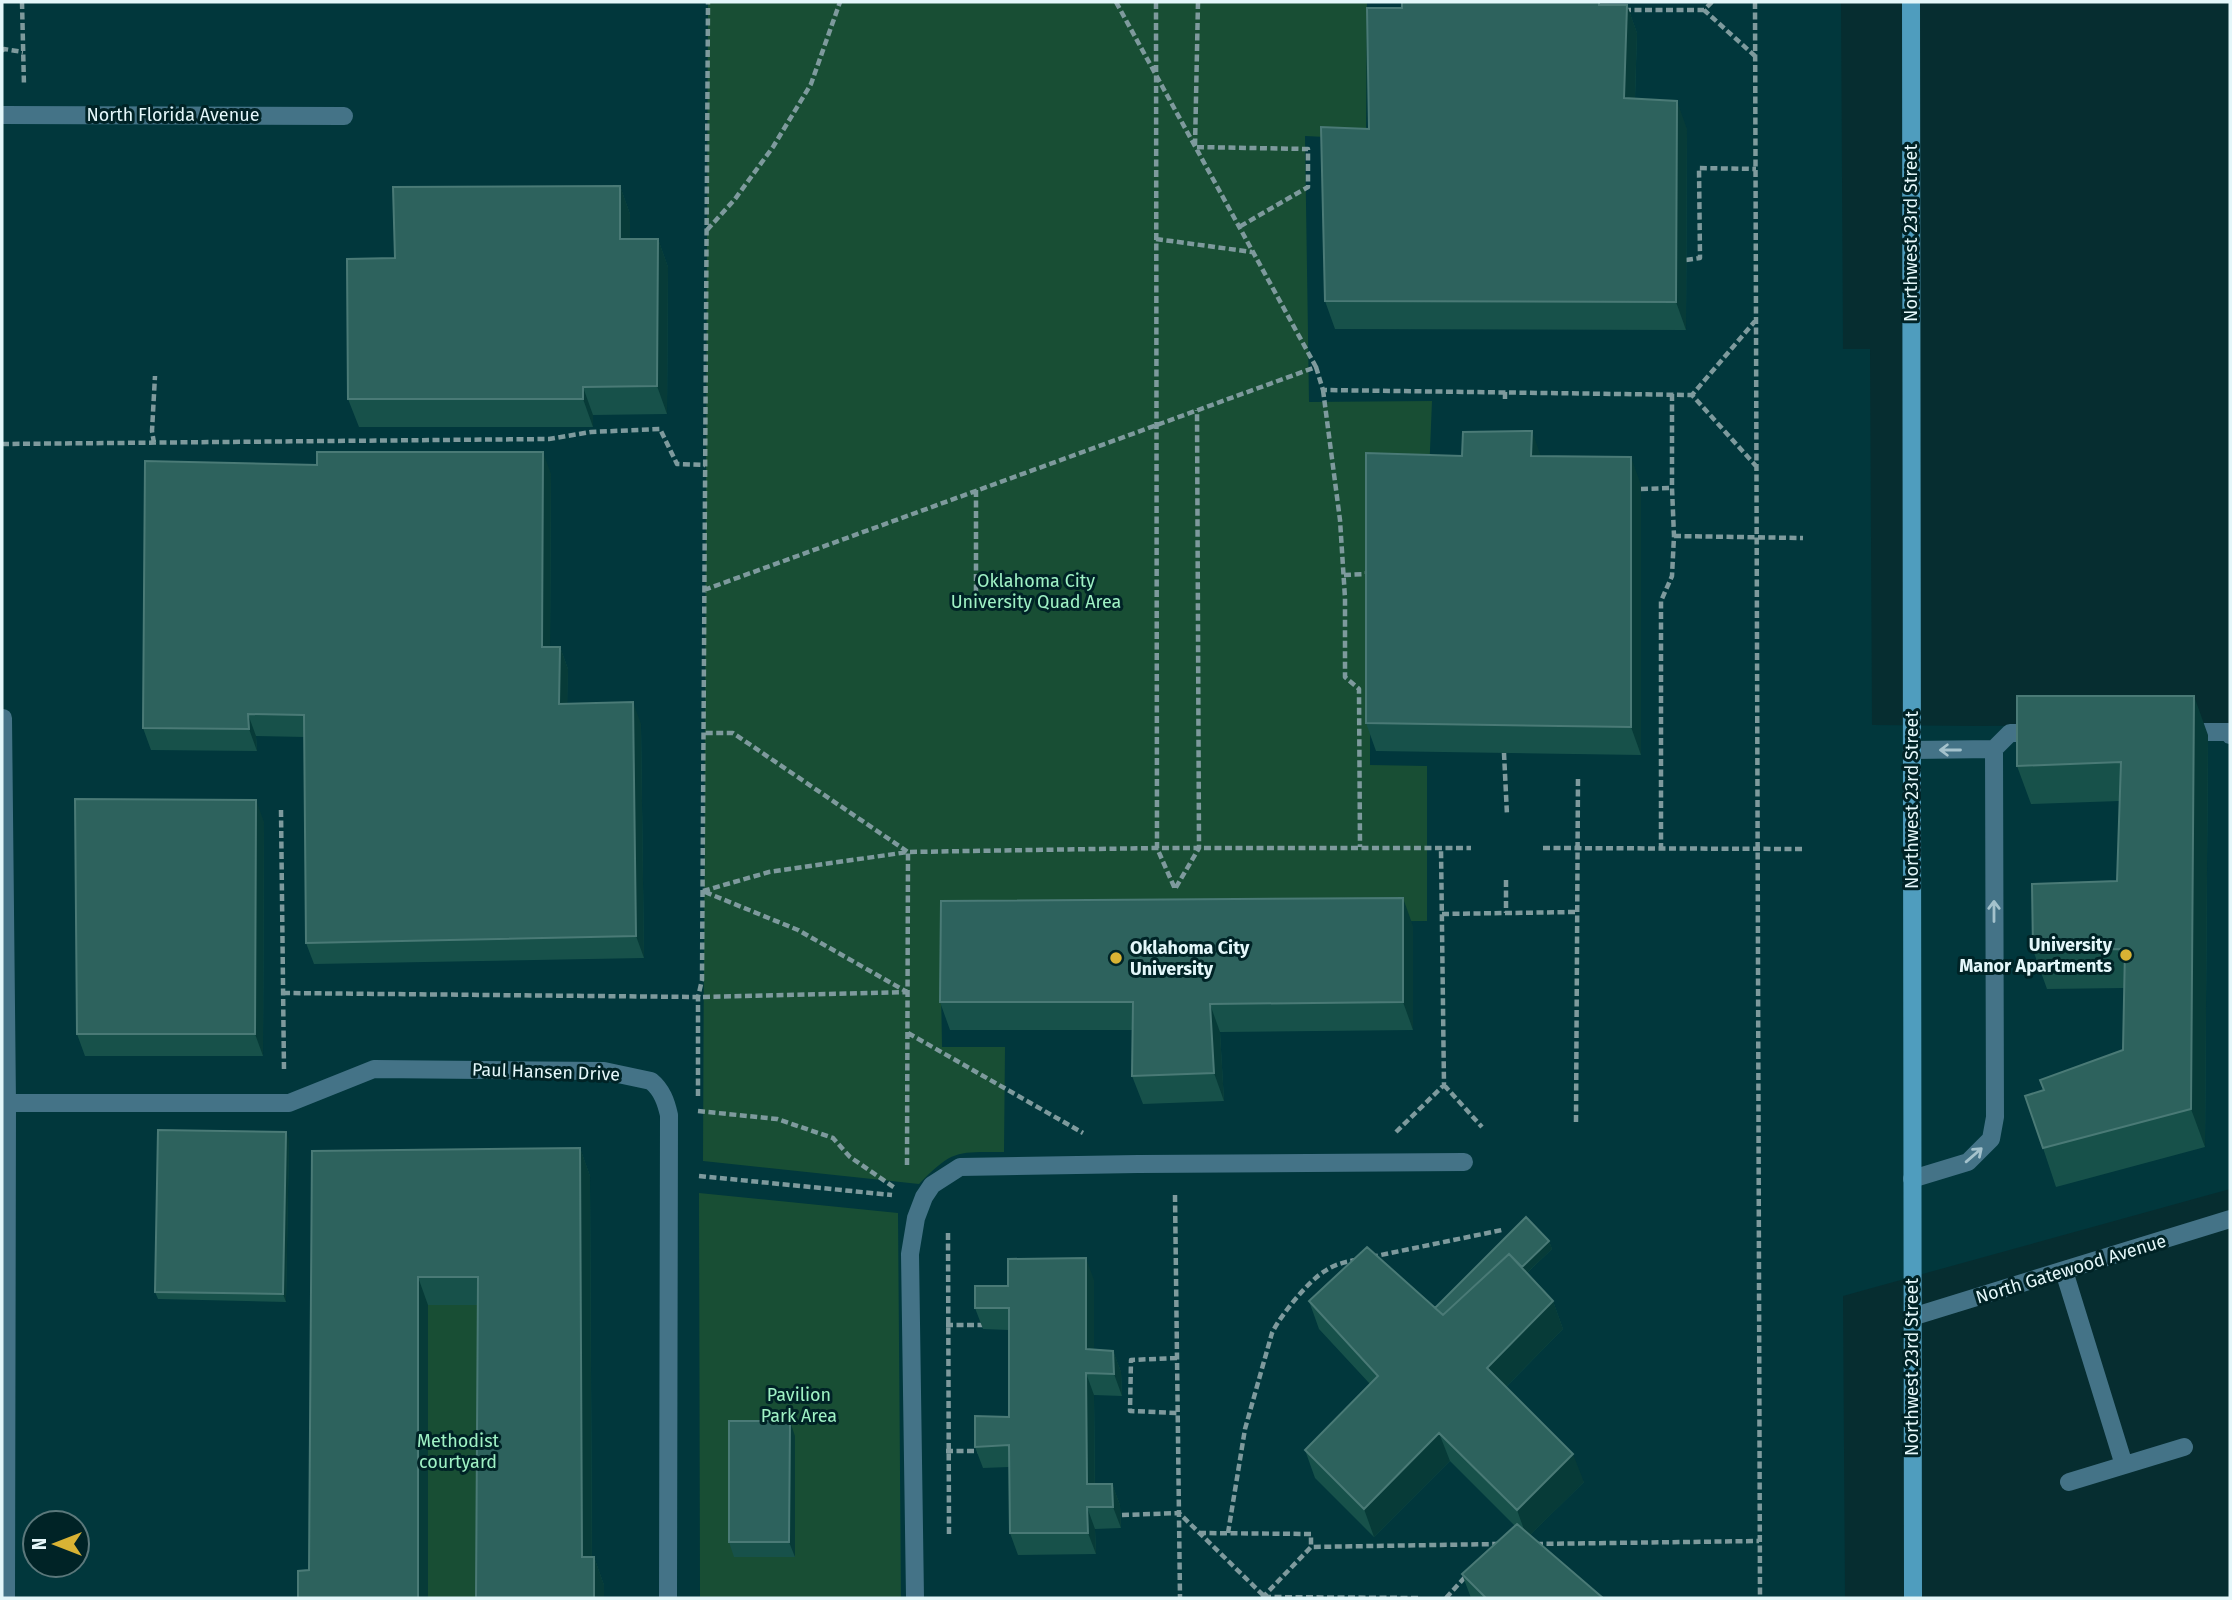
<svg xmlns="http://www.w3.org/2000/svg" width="2232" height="1600" font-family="'Fira Sans',sans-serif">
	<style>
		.built { fill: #01373c; fill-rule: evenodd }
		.green { fill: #184e34 }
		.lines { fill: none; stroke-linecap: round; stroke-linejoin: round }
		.path { stroke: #7e9a9d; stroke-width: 4.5; stroke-dasharray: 7 3.5; stroke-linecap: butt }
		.lane { stroke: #447387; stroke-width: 18 }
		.street { stroke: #447387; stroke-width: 18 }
		.secondary { stroke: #4f9dbe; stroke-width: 18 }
		.wall { fill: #17514a }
		.shaded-wall { fill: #073b38 }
		.building { fill: #2d625d; stroke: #4a7a76; stroke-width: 2 }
		.oneway { stroke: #a4c2cc }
		.poi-dot { fill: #d9b334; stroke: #002326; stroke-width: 2.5 }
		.labels { text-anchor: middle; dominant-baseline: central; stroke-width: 6; stroke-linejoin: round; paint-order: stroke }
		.street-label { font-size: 18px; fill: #e4f7fa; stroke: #002326 }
		.park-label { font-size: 18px; fill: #9ff2c5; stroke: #002326 }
		.poi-label { font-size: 18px; font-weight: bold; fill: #e4f7fa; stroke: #002326; text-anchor: end }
	</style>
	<rect width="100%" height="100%" fill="#062d30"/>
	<path class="built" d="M2 2H1841L1843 349H1870L1872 725 1978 726 2230 724V1189L1843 1296 1845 1598H2ZM35 1523H77V1565H35Z"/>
	<path class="green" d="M708 2H1367L1366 139 1305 136 1309 402 1432 401 1429 475H1371L1370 765 1427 766V921L940 924 942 1047H1005L1004 1152C957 1152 953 1149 919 1184L703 1161Z
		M699 1193 898 1213 901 1598H700Z
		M428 1305H488L487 1598H428Z"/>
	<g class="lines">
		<path class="path" d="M22 2 24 86
			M1156 2 1157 848 1175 889 1199 848 1197 410
			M1198 2 1195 147 1308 149V187L1239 227
			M1712 2 1704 10 1755 56
			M1755 2 1760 1598
			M1624 10H1704
			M2 51 4 49 23 52
			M707 230 735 199 773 147 811 84 840 2
			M1156 239 1252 252
			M1686 260 1700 258 1699 168 1756 169
			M1756 320 1692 395 1756 466
			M1316 367 1323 390 1692 395
			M1323 390 1340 520 1345 598V677L1359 689 1360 847
			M1505 392V400
			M1672 394V488
			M154 443 152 431 155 376
			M2 444 549 439 591 432 660 429 677 464 705 465
			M1641 489 1672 488 1674 536 1672 576 1661 601V848
			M976 490V604
			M1674 536 1803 538
			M1344 575 1367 574V571
			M704 590 1316 367 1116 2
			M1504 753 1507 815
			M281 810 284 1071
			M1543 848 1803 849
			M1506 880V913
			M703 891 769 872 908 852 733 733H704
			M705 892 798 930 907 992
			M1442 914 1576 912
			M283 993 698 997 908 992
			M908 1033 1083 1133
			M1444 1085 1482 1127
			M698 1096V997L702 980 708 2
			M698 1111 777 1119 833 1138 850 1157 895 1188
			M1576 1122 1578 776
			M1396 1132 1444 1085 1441 848
			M907 1165 908 852 1157 848H1471
			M699 1176 892 1195
			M1175 1195 1180 1598
			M948 1233 949 1535
			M1371 1257 1502 1230
			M946 1325H983
			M1177 1358 1131 1360 1130 1411 1178 1413
			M946 1451H982
			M1122 1515 1179 1513 1264 1596
			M1199 1533 1311 1534V1547
			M1228 1533 1245 1429 1272 1333C1280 1316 1309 1280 1325 1271 1335 1264 1345 1262 1356 1260
			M1536 1544 1759 1541
			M1264 1597 1419 1598
			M1262 1598 1311 1547 1500 1544
			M1446 1598 1466 1576"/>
		<path class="lane" d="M2183 732H2228L2230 735
			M1912 750 1994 749 2010 733H2040
			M1912 1179 1968 1162 1991 1139 1995 1117 1994 749
			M2064 1271 2124 1465
			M2069 1482 2184 1447
			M915 1598 910 1254 916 1218 924 1197 932 1185 960 1167 1138 1164 1464 1162"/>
		<path class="street" d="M2 115 344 116
			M3 718 7 1103 6 1598
			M7 1103H289L374 1069 604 1071 651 1081C662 1090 666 1102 669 1115L668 1598
			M1912 1317 2230 1219"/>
		<path class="secondary" d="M1911 2 1913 1598"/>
	</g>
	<path class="wall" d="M1609 5H1627L1637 33 1635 99 1687 129 1686 330 1335 329 1325 301 1369 129Z
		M620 186 630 214V239H658L668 267 667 414 593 415V427H359L348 399 395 258Z
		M1462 456H1541L1641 485V755L1376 751 1366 723Z
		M551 474 550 647H560L568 669 567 704 641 724 644 958 314 964 306 943 305 737 256 736 257 751 151 750 143 728Z
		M2208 735 2205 1147 2056 1187 2043 1148 2044 1090 2123 1050 2124 988 2047 989 2033 950 2117 881 2120 801 2031 804 2017 766Z
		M264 822 263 1056H85L77 1034Z
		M1413 926V1030L1220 1032 1224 1101 1143 1104 1132 1076 1133 1030H950L940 1002Z
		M289 1139 286 1302 158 1299 155 1292Z
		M580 1148 590 1176 592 1557H594L604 1585V1598L478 1305H428V1598H298L309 1570 312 1151Z
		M1549 1241 1552 1249 1527 1273 1553 1301 1563 1329 1506 1387 1584 1482 1530 1535 1603 1598H1471L1462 1574 1515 1526 1450 1461 1374 1537 1315 1478 1305 1450 1370 1384 1319 1329 1309 1301 1435 1308Z
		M1094 1280V1350L1113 1351 1121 1372 1122 1396 1094 1395 1095 1484H1112L1120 1505 1121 1528 1095 1529 1096 1554 1018 1555 1010 1533 1009 1467 983 1468 975 1447 1009 1417V1330L983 1329 975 1308 1008 1286Z
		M795 1436V1557H734L729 1542Z"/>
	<path class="shaded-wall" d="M1599 2H1609V33L1599 5Z
		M1627 5 1637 33 1634 126 1624 98Z
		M1677 101 1687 129 1686 330 1676 302Z
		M620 186 630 214V267L620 239Z
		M658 239 668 267 667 414 657 386Z
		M583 387 593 415V427L583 399Z
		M1532 431 1542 459 1531 456Z
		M543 452 551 474 550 669 542 647Z
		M1631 457 1641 485V755L1631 727Z
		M560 647 568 669 567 726 559 704Z
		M2194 696 2208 735 2205 1147 2191 1109Z
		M633 702 641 724 644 958 636 936Z
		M248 714 256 736 257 751 249 729Z
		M256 800 264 822 263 1056 255 1034Z
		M1403 898 1413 926V1030L1403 1002Z
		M1210 1004 1220 1032 1224 1101 1214 1073Z
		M286 1132 289 1139 286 1302 283 1294Z
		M580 1148 590 1176 592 1584 582 1557Z
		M1549 1241 1552 1249 1453 1343 1450 1335Z
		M1086 1258 1094 1280V1371L1086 1349Z
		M418 1277 428 1305V1598H418Z
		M1553 1301 1563 1329 1497 1396 1487 1368Z
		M1113 1351 1121 1372 1122 1396 1114 1374Z
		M1086 1373 1094 1395 1095 1505 1087 1484Z
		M790 1421 795 1436V1557L789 1542Z
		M1439 1433 1450 1461 1374 1537 1364 1509Z
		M1573 1454 1584 1482 1527 1538 1517 1510Z
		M1112 1484 1120 1505 1121 1528 1113 1507Z
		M1087 1507 1095 1529 1096 1554 1088 1533Z
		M594 1557 604 1585V1598H594Z"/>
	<path class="building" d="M1402 2H1599V5H1627L1624 98 1677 101 1676 302 1325 301 1321 127 1369 129 1367 8H1402Z
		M620 186V239H658L657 386 583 387V399H348L347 259 395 258 393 187Z
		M1532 431 1531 456 1631 457V727L1366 723V453L1462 456 1463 432Z
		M317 452H543L542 647H560L559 704 633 702 636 936 306 943 304 715 248 714 249 729 143 728 145 461 317 465Z
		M2017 696H2194L2191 1109 2043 1148 2025 1096 2044 1090 2040 1080 2123 1050 2125 949 2033 950 2032 884 2117 881 2121 762 2017 766Z
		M75 799 256 800 255 1034H77Z
		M1403 898V1002L1210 1004 1214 1073 1132 1076 1133 1002H940L941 901Z
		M158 1130 286 1132 283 1294 155 1292Z
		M580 1148 582 1557H594V1598H476L478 1277H418V1598H298V1571L309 1570 312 1151Z
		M1526 1217 1549 1241 1522 1267 1509 1254 1443 1315 1435 1308Z
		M1367 1247 1443 1315 1509 1254 1553 1301 1487 1368 1573 1454 1517 1510 1439 1433 1364 1509 1305 1450 1378 1376 1309 1301Z
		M1086 1258V1349L1113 1351 1114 1374 1086 1373 1087 1484H1112L1113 1507H1087L1088 1533H1010L1009 1445 975 1447V1416L1009 1417V1308H975V1286H1008V1259Z
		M729 1421H790L789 1542H729Z
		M1517 1524 1603 1598H1486L1462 1574Z"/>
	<defs><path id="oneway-shaft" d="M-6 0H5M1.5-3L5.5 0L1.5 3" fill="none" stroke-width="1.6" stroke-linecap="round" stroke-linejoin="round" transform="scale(1.75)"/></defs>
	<g class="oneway">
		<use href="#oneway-shaft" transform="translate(1950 750) rotate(180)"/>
		<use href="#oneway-shaft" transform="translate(1994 911) rotate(-90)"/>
		<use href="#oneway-shaft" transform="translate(1974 1155) rotate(-41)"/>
	</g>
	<g class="poi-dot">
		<circle cx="2126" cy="955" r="7"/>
		<circle cx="1116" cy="958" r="7"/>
	</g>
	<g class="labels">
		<g class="street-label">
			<text x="173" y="115">North Florida Avenue</text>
			<text transform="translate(1911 233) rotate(-90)">Northwest 23rd Street</text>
			<text transform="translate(1912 800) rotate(-90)">Northwest 23rd Street</text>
			<text transform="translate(546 1072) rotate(2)">Paul Hansen Drive</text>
			<text transform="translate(2071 1269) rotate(-17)">North Gatewood Avenue</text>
			<text transform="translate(1912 1367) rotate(-90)">Northwest 23rd Street</text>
		</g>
		<g class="park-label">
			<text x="1036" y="581">Oklahoma City<tspan x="1036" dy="21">University Quad Area</tspan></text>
			<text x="799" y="1395">Pavilion<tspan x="799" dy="21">Park Area</tspan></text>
			<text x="458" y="1441">Methodist<tspan x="458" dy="21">courtyard</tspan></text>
		</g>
		<g class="poi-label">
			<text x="2112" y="945">University<tspan x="2112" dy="21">Manor Apartments</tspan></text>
			<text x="1130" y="948" text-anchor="start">Oklahoma City<tspan x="1130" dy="21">University</tspan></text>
		</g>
	</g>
	<rect width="2232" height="1600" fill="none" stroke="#e4f7fa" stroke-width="7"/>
	<g transform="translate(56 1544) rotate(270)"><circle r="33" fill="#002326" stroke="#5b787b" stroke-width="2"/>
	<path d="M0-5L12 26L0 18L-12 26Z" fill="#d9b334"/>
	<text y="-10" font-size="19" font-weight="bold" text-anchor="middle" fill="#e4f7fa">N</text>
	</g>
</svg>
